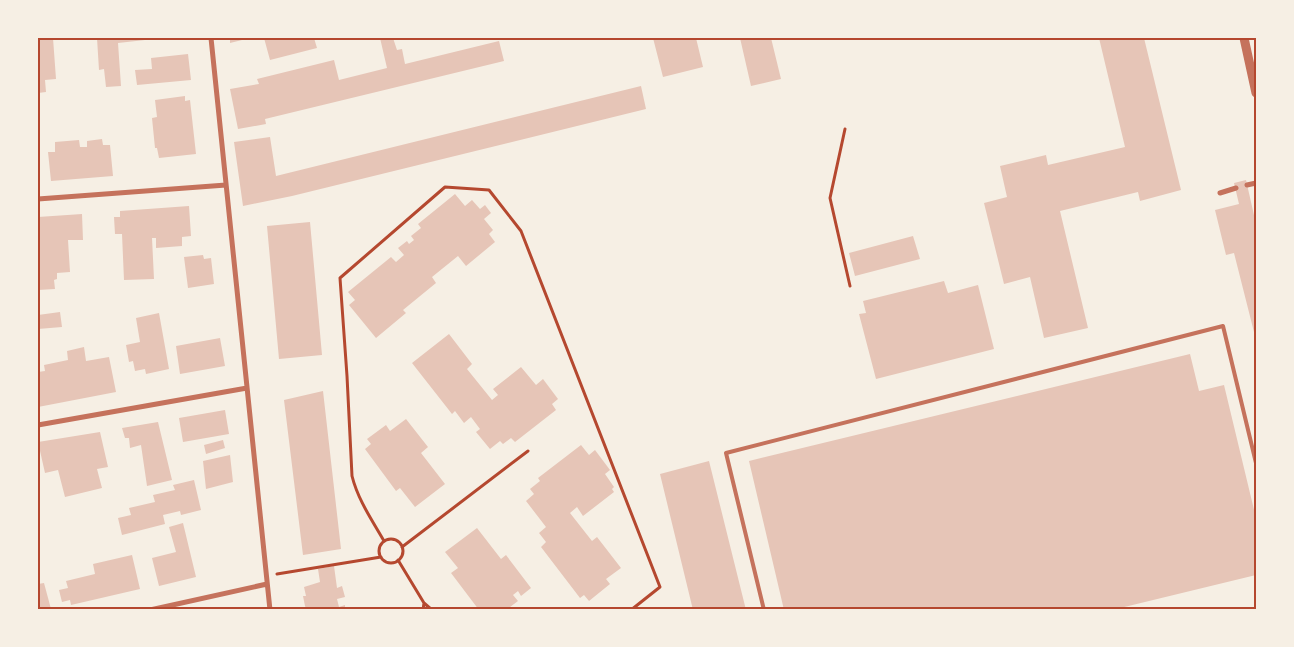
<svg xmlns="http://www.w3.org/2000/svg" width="1294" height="647" font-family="'Archivo Narrow',sans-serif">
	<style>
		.building { fill: #e6c5b7 }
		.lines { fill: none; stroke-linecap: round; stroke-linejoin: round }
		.path { stroke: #b5482f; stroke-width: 3 }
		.service { stroke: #c5725c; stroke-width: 4 }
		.minor { stroke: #c5725c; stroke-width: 5 }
		.tertiary { stroke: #c5725c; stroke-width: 9 }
		.neatline { fill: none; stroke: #b5482f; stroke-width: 2 }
	</style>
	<rect width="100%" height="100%" fill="#f6efe4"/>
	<path class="building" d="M38 38H53L56 79 45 80 46 92 38 93Z
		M97 38H145V40L118 43 121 86 106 87 104 69 99 70Z
		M230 38H250L230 43Z
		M264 38H314L317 48 270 60Z
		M380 38H393L397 50 402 49 405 64 499 41 504 61 265 119 266 124 238 129 230 89 259 84 257 79 334 60 339 80 387 68Z
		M653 38H696L703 67 663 77Z
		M740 38H771L781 79 751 86Z
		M1099 38H1144L1181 190 1140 201 1138 192 1060 211 1088 328 1044 338 1030 277 1004 284 984 203 1007 197 1000 166 1046 155 1048 165 1125 147Z
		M188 54 191 80 137 85 135 70 152 69 151 58Z
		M641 86 646 109 292 196 243 206 234 142 270 137 276 176Z
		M185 96V101L190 100 196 154 159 158 157 148H155L152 118 157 117 155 100Z
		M102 139 103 145H110L113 176 51 181 48 152H55V142L79 140 80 147H87V141Z
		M1246 180 1256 224V340L1234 253 1226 255 1215 210 1239 204 1234 183Z
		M455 194 465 206 472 200 480 209 485 205 491 213 484 219 493 230 489 234 495 242 466 266 458 256 432 277 436 283 403 310 406 313 376 338 349 305 355 300 348 292 391 257 396 262 404 255 398 248 407 241 409 244 414 240 411 236 421 228 418 224Z
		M189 206 191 236 182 237V246L156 248V238H152L154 279 124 280 122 234H115L114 217H120V211Z
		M82 214 83 240H68L70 272 57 273V279L54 280 55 289 38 290V217Z
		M310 222 322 355 279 359 267 226Z
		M913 236 920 259 855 276 849 253Z
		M203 255 204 259 211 258 214 284 188 288 184 257Z
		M944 281 948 293 978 285 994 349 876 379 859 314 866 313 863 301Z
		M60 312 62 327 38 329V315Z
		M159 313 169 369 146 374 145 369 135 371 133 361 129 362 126 345 140 342 136 318Z
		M449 334 472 364 467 369 492 400 498 395 493 389 521 367 536 385 543 379 558 399 552 404 556 410 515 442 511 438 503 444 500 441 490 449 476 432 480 429 471 417 464 423 455 411 452 414 412 363Z
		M220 338 225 366 180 374 176 346Z
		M84 347 86 361 109 357 116 392 38 407V372L45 371 44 365 68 360 67 351Z
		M1190 354 1199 391 1224 385 1256 518V575L1112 610H784L749 461Z
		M323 391 341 549 303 555 284 400Z
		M225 410 229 434 183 442 179 418Z
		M406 419 428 447 421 453 445 484 415 507 400 488 396 491 365 449 371 444 367 439 386 425 390 431Z
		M158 422 172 480 147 486 141 445 130 448 129 438H125L122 428Z
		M100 432 108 467 97 469 102 488 65 497 58 470 45 473 38 442Z
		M223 440 225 448 206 454 204 445Z
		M581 445 589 455 595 450 610 470 605 474 614 487 612 489 614 492 583 516 577 507 570 513 592 541 597 537 621 568 606 579 610 584 589 601 584 595 580 598 541 547 546 542 539 533 546 527 526 501 534 494 530 489 540 481 538 478Z
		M230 455 233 482 206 489 203 461Z
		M709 461 746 610H693L660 474Z
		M194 480 201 510 181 515 180 511 163 515 165 524 122 535 118 518 131 515 129 508 155 502 153 495 175 490 173 485Z
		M183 523 196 577 159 586 152 558 176 552 169 527Z
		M477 528 501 559 506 555 531 588 521 596 518 591 513 595 518 601 506 610H479L451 573 458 568 445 552Z
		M132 555 140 589 71 605 70 600 62 602 59 590 68 588 66 581 95 574 93 564Z
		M334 566 337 588 342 586 345 597 337 599 339 607 345 605V610H307L305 606 303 596H306L304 587 320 582 318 569Z
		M44 583 51 609 38 610V584Z"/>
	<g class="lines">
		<path class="path" d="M845 129 830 198 850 286
			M379 551a12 12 0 1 1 24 0a12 12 0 1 1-24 0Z
			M384 541C372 520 358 500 352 476L347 376 340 278 445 187 489 190 521 231 660 587 631 610
			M402 547 528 451
			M398 560 424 603 423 610
			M277 574 381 557
			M424 603 432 610"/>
		<path class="service" d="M764 610 726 453 1223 326 1256 463
			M1251 610H1253"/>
		<path class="minor" d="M211 38 270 610
			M1247 185 1256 183
			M1220 193 1236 188
			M38 199 226 185
			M38 425 247 388
			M150 610 267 584"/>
		<path class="tertiary" d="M1244 38 1256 93"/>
	</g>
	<rect width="1294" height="647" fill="none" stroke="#f6efe4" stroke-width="78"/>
	<rect x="39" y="39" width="1216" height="569" class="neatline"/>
</svg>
